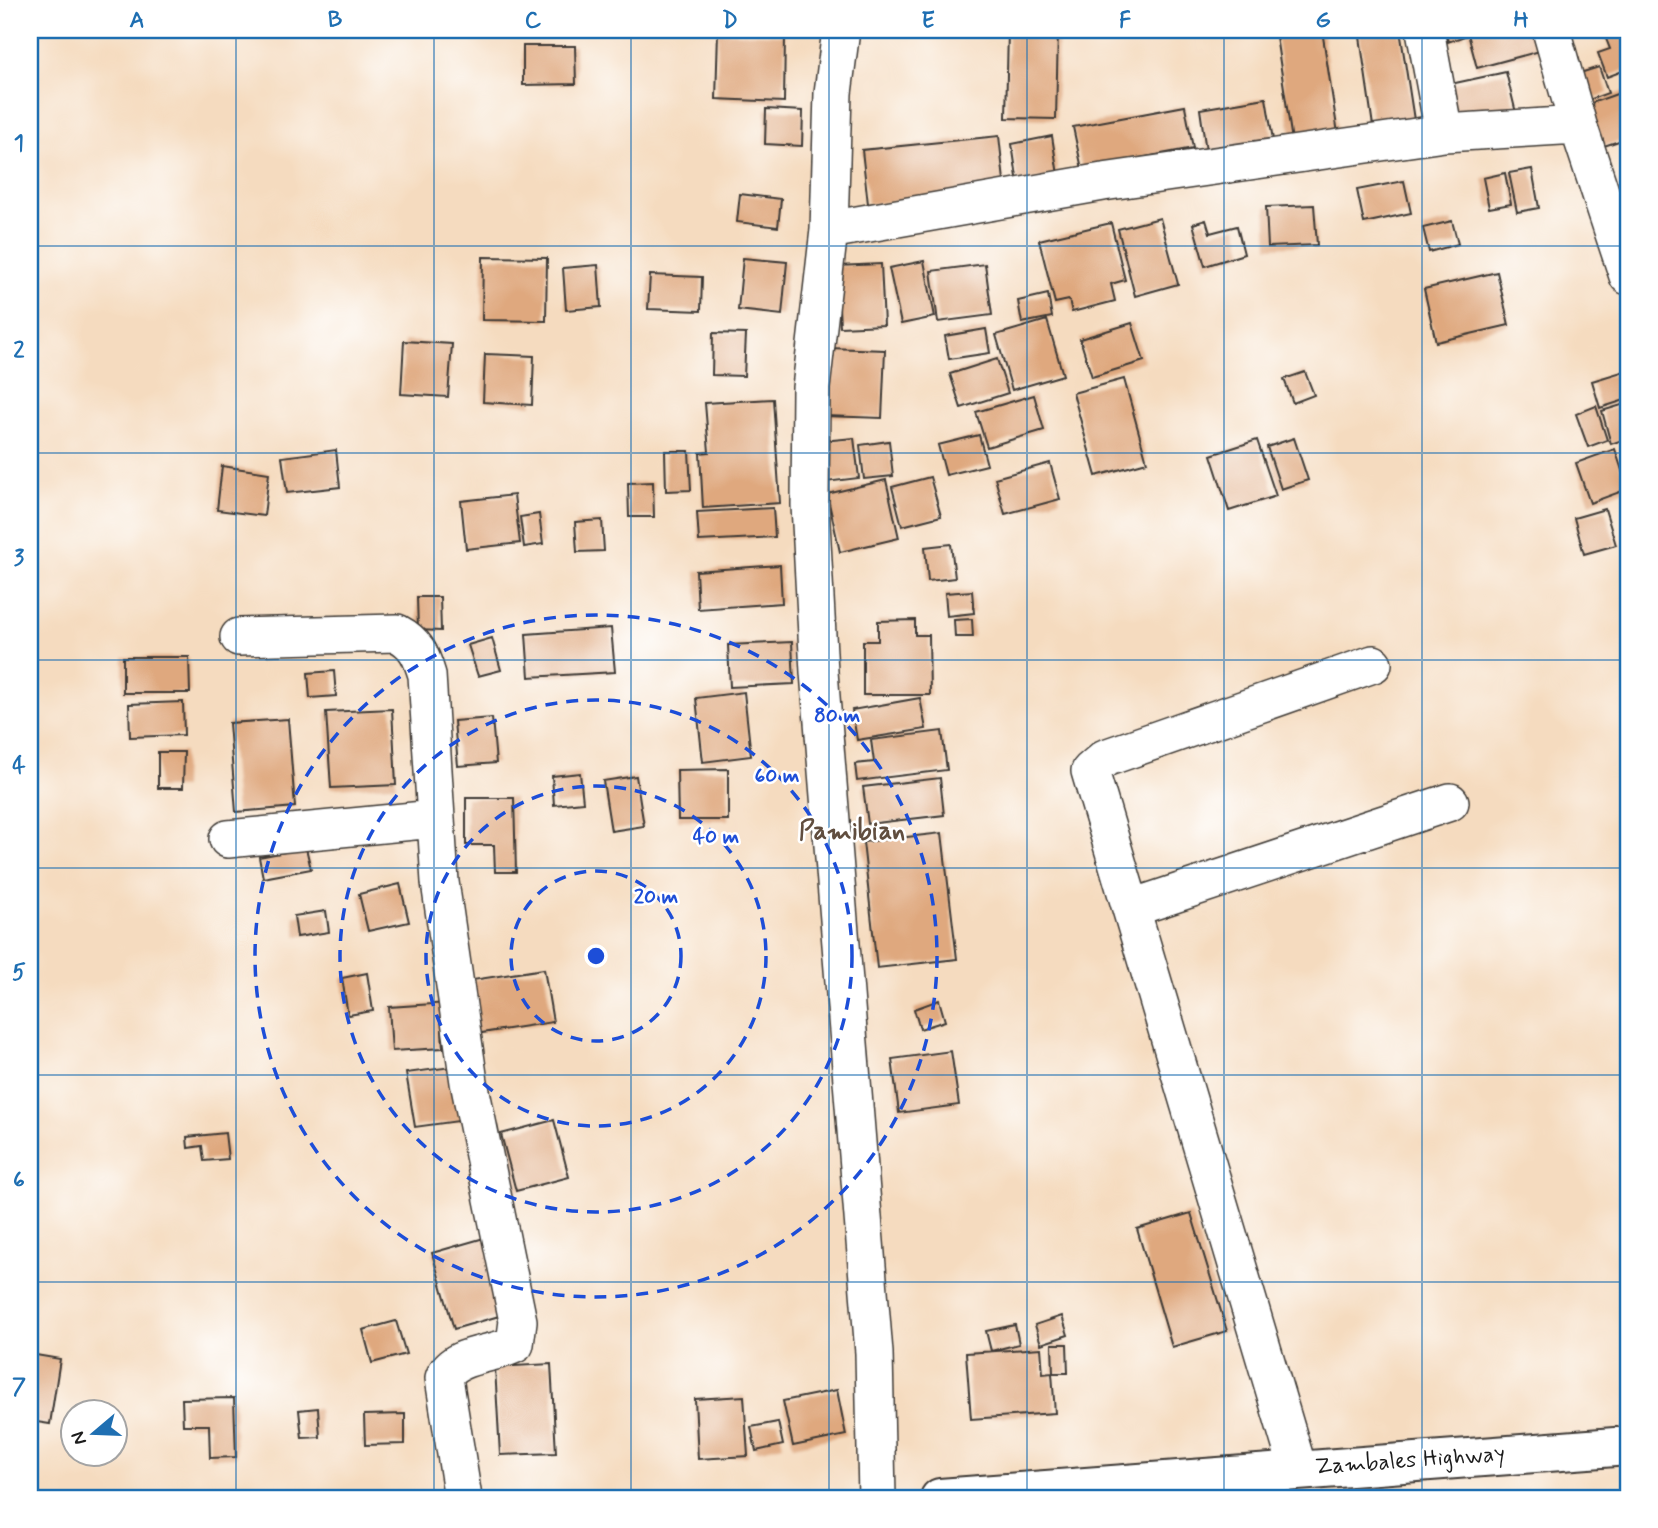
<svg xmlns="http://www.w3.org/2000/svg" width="1658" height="1528" font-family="Mynerve,sans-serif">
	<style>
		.building { fill: #dfa87e }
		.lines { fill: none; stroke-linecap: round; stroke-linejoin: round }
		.minor-casing { stroke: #3d3934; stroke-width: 40 }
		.major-casing { stroke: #3d3934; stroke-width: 42 }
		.minor { stroke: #fff; stroke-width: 37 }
		.major { stroke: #fff; stroke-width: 38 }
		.grid { fill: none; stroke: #1f6fb2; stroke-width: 2; stroke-opacity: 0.55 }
		.ring { fill: none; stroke: #1d4ed8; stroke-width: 3.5; stroke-dasharray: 12 9 }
		.labels { text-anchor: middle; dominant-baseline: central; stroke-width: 5; stroke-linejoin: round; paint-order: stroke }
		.street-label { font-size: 23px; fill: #1c1c1c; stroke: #fff }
		.quarter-label { font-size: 26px; font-weight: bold; fill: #604d3e; stroke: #fff }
		.centre { fill: #1d4ed8; stroke: #fff; stroke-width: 3.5 }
		.ring-label { font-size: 21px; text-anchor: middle; font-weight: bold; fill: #1d4ed8; stroke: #fff; stroke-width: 5; stroke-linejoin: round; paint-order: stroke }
		.neatline { fill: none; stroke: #1f6fb2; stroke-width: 2.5 }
		.grid-label { font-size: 23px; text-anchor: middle; font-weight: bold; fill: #1f6fb2 }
	</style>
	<rect width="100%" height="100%" fill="#fff"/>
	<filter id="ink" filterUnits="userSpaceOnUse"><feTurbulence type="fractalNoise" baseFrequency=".0143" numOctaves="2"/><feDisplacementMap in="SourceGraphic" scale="14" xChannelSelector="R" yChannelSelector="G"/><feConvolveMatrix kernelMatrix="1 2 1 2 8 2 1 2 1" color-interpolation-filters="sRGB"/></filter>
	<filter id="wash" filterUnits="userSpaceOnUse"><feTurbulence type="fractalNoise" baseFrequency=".00686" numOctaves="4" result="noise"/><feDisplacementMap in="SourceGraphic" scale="28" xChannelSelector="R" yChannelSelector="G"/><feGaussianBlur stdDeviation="1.57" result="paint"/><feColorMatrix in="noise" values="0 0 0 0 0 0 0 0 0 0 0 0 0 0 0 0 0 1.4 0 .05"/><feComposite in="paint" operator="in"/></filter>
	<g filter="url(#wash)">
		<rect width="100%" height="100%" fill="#f5dbbf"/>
		<g id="blocks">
			<path class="building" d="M1008 30H1058L1056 119 1006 118Z
				M1275 30H1322L1339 140 1293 147Z
				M1359 30H1400L1414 120 1373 126Z
				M1445 30H1463L1465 36 1448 42Z
				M1467 30H1535L1540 51 1477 68Z
				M1623 30H1628V69L1607 77 1598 53 1610 49 1605 36Z
				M718 32 785 35 784 102 716 99Z
				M523 46H575L576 84 523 85Z
				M1599 67 1608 93 1586 101 1577 74Z
				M1506 72 1516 113 1455 126 1446 85Z
				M1628 90V138L1598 148 1583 106Z
				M1266 98 1273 140 1206 151 1200 109Z
				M1185 106 1193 148 1082 169 1073 127Z
				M766 109 803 111 802 146 765 144Z
				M999 136 1005 190 868 204 862 150Z
				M1052 136 1058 175 1018 184 1012 144Z
				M1532 169 1539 208 1517 212 1509 173Z
				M1505 173 1511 204 1489 208 1483 178Z
				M1404 181 1411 213 1364 223 1357 190Z
				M740 194 781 199 778 227 737 222Z
				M1314 205 1317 245 1268 247 1266 207Z
				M1160 218 1178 284 1135 296 1118 229Z
				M1206 220 1210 233 1237 226 1244 254 1205 266 1193 224Z
				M1452 221 1458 244 1429 252 1423 228Z
				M1111 223 1125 280 1111 284 1115 301 1072 312 1069 300 1055 303 1039 240Z
				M483 257 547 258 546 321 482 320Z
				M743 258 787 262 782 315 738 310Z
				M924 261 935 317 901 324 889 268Z
				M881 264 884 325 840 327 837 266Z
				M985 264 992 315 938 322 931 271Z
				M598 265 601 307 566 310 563 268Z
				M1497 272 1509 325 1436 342 1424 289Z
				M650 275 702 277 701 311 648 309Z
				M1048 294 1052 317 1022 323 1018 301Z
				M1047 320 1063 375 1012 390 996 335Z
				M1132 323 1144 361 1092 377 1080 339Z
				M986 329 990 353 949 359 945 336Z
				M713 333 746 334 744 376 712 375Z
				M404 341 452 344 448 397 401 394Z
				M828 348 885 350 882 418 825 416Z
				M485 354 534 356 532 405 483 402Z
				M997 359 1008 393 961 408 950 374Z
				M1628 370V399L1600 408 1592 381Z
				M1305 372 1314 395 1293 403 1284 379Z
				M1124 379 1147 462 1096 476 1073 393Z
				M1034 395 1044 430 987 447 976 412Z
				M773 399 780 503 703 508 700 453 709 452 705 403Z
				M1628 403V460L1622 440 1611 444 1602 411Z
				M1596 406 1607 440 1588 447 1576 414Z
				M979 435 987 465 946 475 938 445Z
				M854 438 859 478 826 482 822 441Z
				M1294 438 1308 480 1281 489 1267 447Z
				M1257 440 1276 496 1229 511 1211 455Z
				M889 441 893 476 864 479 860 445Z
				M1615 449 1628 489 1590 503 1576 463Z
				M336 450 340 487 287 493 282 457Z
				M665 451H689L691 490 666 491Z
				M1050 463 1060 499 1005 514 995 478Z
				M222 466 269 473 264 516 217 510Z
				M930 477 941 516 902 526 892 487Z
				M886 480 899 538 840 552 827 494Z
				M653 482 654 517H629L628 483Z
				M514 495 520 543 466 549 461 501Z
				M773 508 775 537 699 541 697 512Z
				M1605 509 1616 545 1584 554 1574 518Z
				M539 514 543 544 524 547 520 517Z
				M602 520 604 551 577 552 575 522Z
				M951 544 955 578 928 581 925 547Z
				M780 565 782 603 698 609 696 571Z
				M972 591 974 613 947 616 945 593Z
				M417 597H440L441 631 418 630Z
				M972 619 973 637H955L954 620Z
				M915 620V635H929L930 695H863V641H878V621Z
				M611 628 615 672 529 677 526 634Z
				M492 638 501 670 478 676 468 645Z
				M792 642 794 684 730 687 728 645Z
				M123 657H189L190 693H123Z
				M334 671 336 696 310 698 308 673Z
				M744 692 751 756 703 762 696 698Z
				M920 698 926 729 857 740 852 710Z
				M183 702 184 735 130 737 129 704Z
				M392 709 396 785 331 788 326 712Z
				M492 718 496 763 458 766 454 721Z
				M288 719 295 807 236 812 229 723Z
				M942 731 947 770 857 781 855 764 874 762 871 740Z
				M158 752H184L183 788H158Z
				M728 769V820H678L677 770Z
				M580 773 583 802 554 805 552 776Z
				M636 776 644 826 611 831 603 781Z
				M940 778 944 815 868 824 863 787Z
				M466 798H514L516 872H495L494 845H466Z
				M942 833 957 959 877 968 863 842Z
				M306 848 311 869 263 878 259 857Z
				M400 884 409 922 368 931 359 894Z
				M326 911 329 932 297 937 294 916Z
				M544 969 553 1022 475 1034 466 981Z
				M367 973 373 1011 348 1015 342 978Z
				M939 1000 945 1021 920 1029 914 1009Z
				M448 1003 451 1029 442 1030 443 1048 392 1051 389 1007Z
				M951 1051 959 1105 899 1113 892 1059Z
				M459 1066 466 1120 415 1127 406 1073Z
				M554 1120 569 1177 516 1191 501 1134Z
				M225 1133 228 1159 204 1161 202 1146 188 1148 187 1137Z
				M1191 1213 1227 1331 1172 1347 1137 1229Z
				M491 1236 513 1312 454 1329 432 1253Z
				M1062 1316 1068 1335 1041 1344 1035 1325Z
				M396 1321 406 1354 372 1363 363 1330Z
				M1015 1325 1019 1344 991 1351 986 1331Z
				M1052 1344H1067L1068 1373H1053Z
				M1041 1348 1043 1374 1052 1373 1055 1413 971 1419 966 1353Z
				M30 1354 60 1359 50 1424 30 1421Z
				M551 1364 556 1453 500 1455 495 1367Z
				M837 1390 846 1435 793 1446 783 1401Z
				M744 1396 748 1456 698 1459 695 1399Z
				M234 1398 236 1457 210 1458 209 1425H183L182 1399Z
				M318 1408 320 1437 302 1438 299 1410Z
				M405 1414V1444L365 1445 364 1415Z
				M778 1422 783 1445 756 1451 751 1427Z"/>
		</g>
	</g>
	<g filter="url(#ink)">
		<use href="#blocks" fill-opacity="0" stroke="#3d3934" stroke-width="2"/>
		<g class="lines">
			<defs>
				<path id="minor" d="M841 30 833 93 829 230 811 388 810 505 819 672 874 1353 877 1498
					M1425 30 1444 133
					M1551 30 1578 125 1628 276
					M829 230 1103 182 1444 133 1578 125
					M239 637 397 633C416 643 421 655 427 675L440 882 469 1082 518 1321 515 1344C493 1356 453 1353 444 1378L463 1498
					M228 839 434 819
					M1132 908 1450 802
					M1298 1469 1090 771 1105 758 1373 664"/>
				<path id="major" d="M940 1498 1628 1446"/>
			</defs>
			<use href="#minor" class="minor-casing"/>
			<use href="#major" class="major-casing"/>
			<use href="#minor" class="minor"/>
			<use href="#major" class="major"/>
		</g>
	</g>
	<path class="grid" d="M236 30V1498M434 30V1498M631 30V1498M829 30V1498M1027 30V1498M1224 30V1498M1422 30V1498M30 246H1628M30 453H1628M30 660H1628M30 868H1628M30 1075H1628M30 1282H1628"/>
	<g class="ring">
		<circle cx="596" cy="956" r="85"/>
		<circle cx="596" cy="956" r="170"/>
		<circle cx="596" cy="956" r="256"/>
		<circle cx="596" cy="956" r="341"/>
	</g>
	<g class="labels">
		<g class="street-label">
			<text transform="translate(1410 1461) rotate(-4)">Zambales Highway</text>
		</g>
		<g class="quarter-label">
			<text x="852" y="832">Pamibian</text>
		</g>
	</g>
	<circle cx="596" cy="956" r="10" class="centre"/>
	<g class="ring-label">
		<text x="837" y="722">80 m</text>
		<text x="777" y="782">60 m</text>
		<text x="716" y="843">40 m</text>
		<text x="656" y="903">20 m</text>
	</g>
	<rect width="1658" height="1528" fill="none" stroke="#fff" stroke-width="77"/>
	<g transform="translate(94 1433) rotate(251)"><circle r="33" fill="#ffffff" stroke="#a4a4a4" stroke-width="2"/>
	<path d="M0-5L12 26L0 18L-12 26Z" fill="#1f6fb2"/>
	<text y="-10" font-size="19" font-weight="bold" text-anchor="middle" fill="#1c1c1c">N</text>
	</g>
	<rect x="38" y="38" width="1582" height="1452" class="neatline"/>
	<g class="grid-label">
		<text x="137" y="27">A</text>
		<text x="335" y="27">B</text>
		<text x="533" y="27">C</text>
		<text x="730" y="27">D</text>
		<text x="928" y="27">E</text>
		<text x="1125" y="27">F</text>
		<text x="1323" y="27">G</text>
		<text x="1521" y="27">H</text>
		<text x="19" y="150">1</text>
		<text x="19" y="357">2</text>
		<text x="19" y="565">3</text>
		<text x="19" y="772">4</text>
		<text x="19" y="979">5</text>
		<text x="19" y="1187">6</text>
		<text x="19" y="1394">7</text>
	</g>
</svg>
